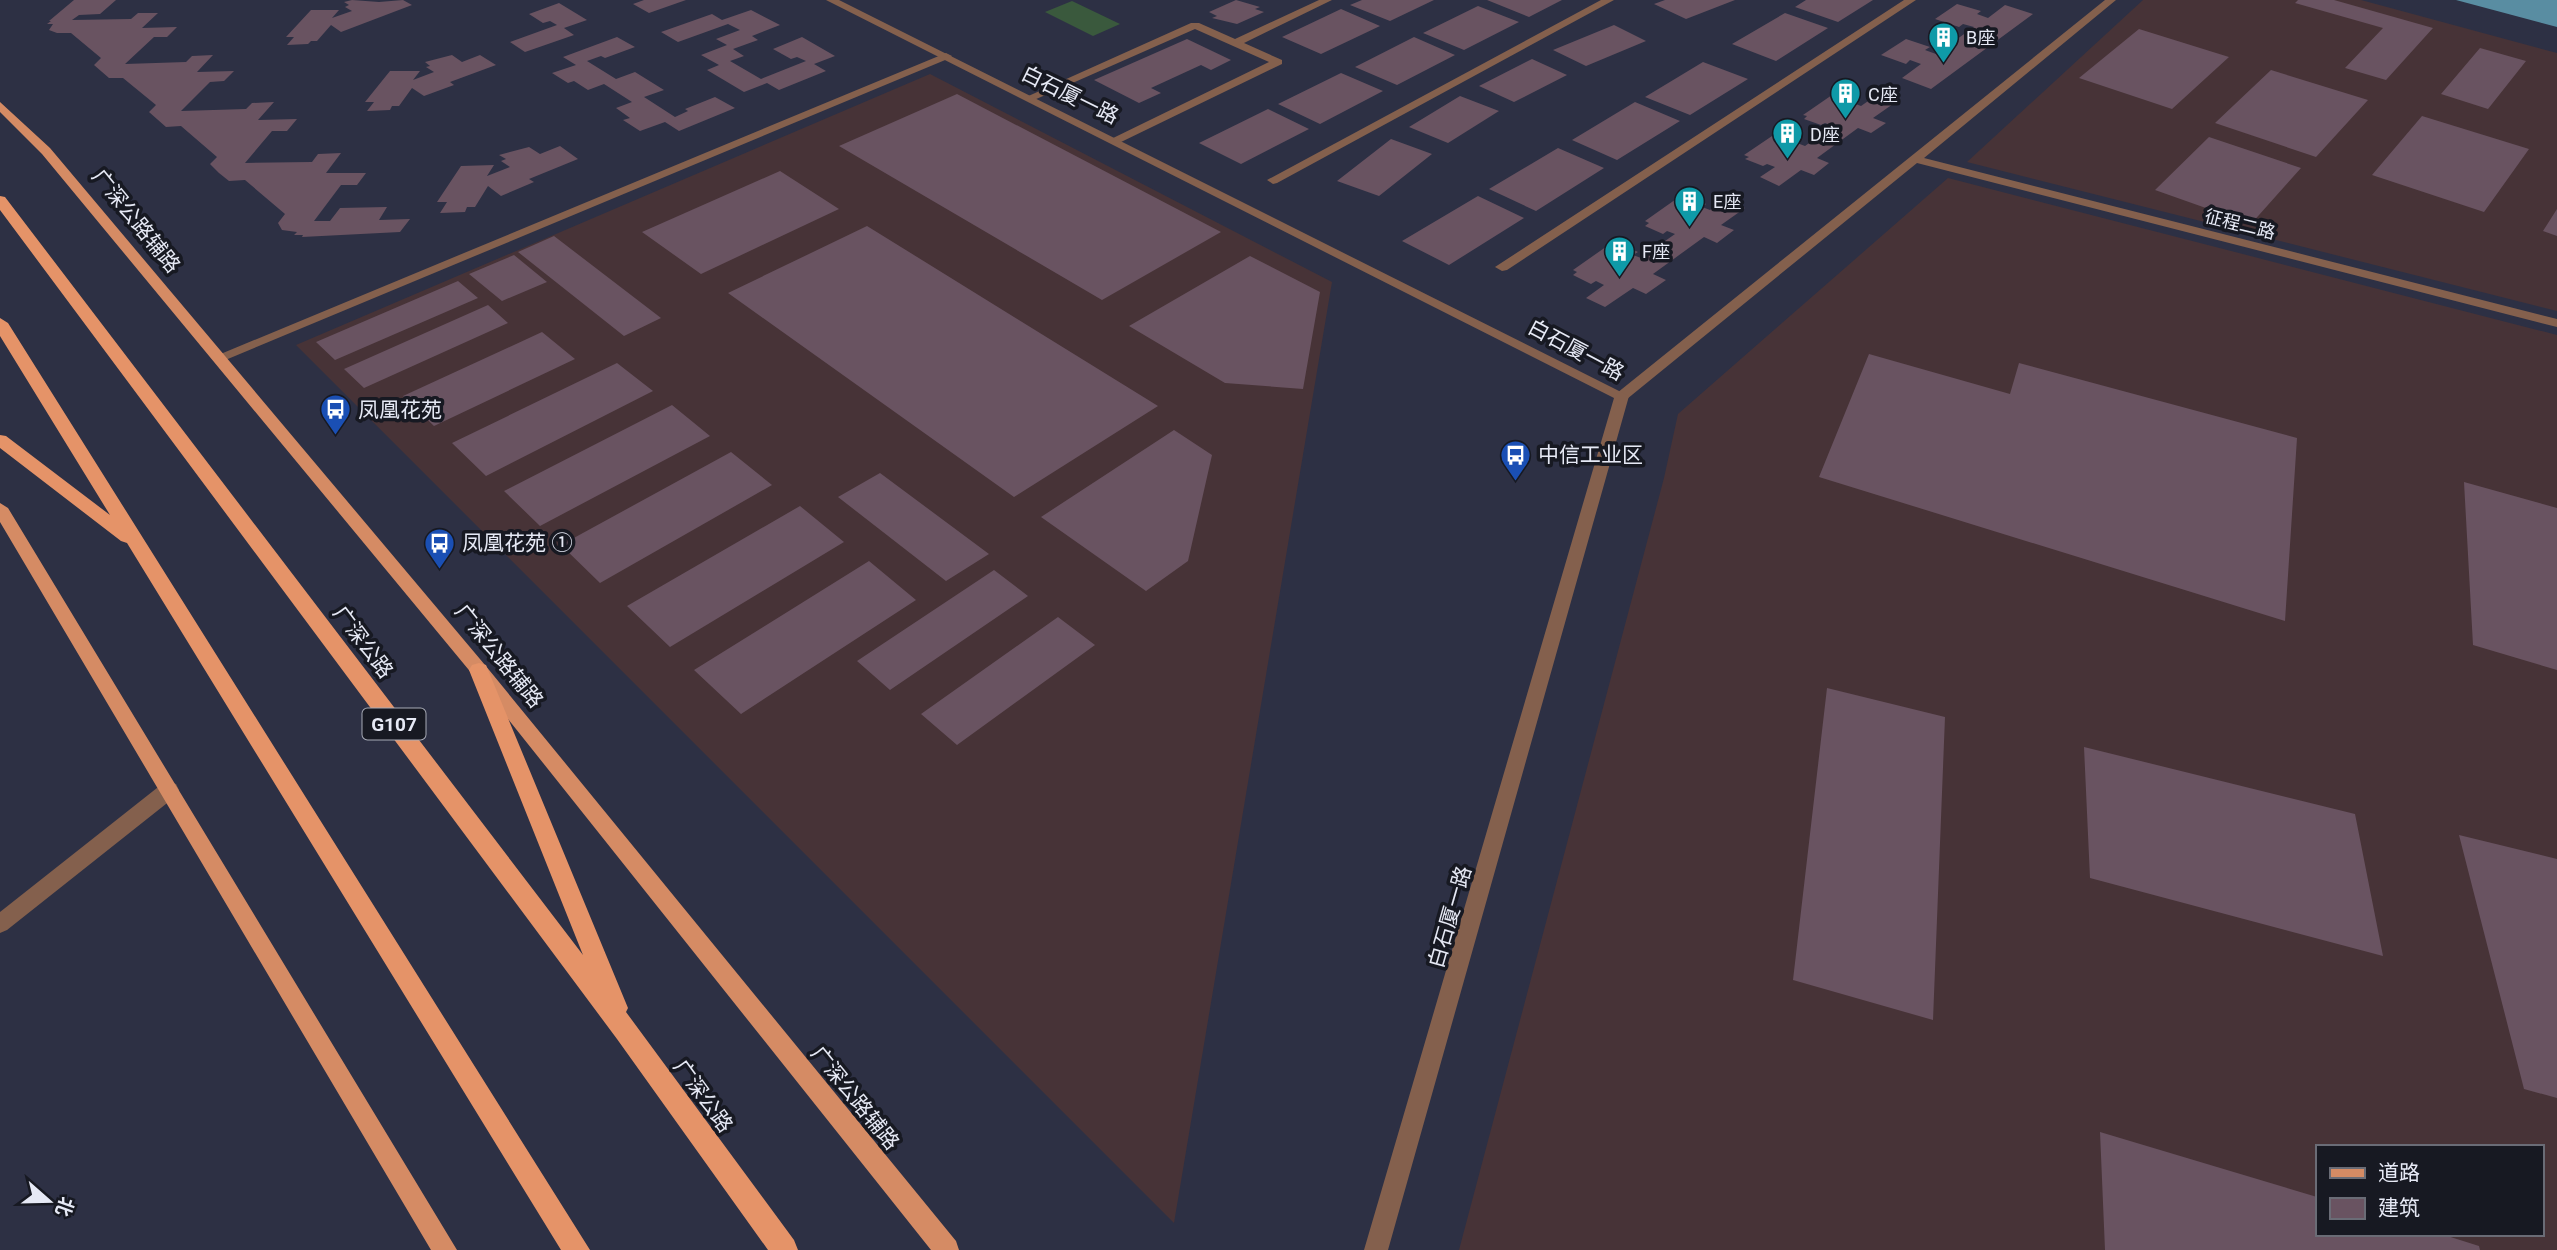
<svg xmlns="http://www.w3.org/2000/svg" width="2557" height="1250" font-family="Roboto,'Noto Sans SC',sans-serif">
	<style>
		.industrial { fill: #473337; fill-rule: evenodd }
		.green { fill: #3a593d }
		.water { fill: #598da2 }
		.building { fill: #695361 }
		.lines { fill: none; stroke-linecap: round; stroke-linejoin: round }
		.service { fill: #84604d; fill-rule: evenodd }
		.minor { fill: #84604d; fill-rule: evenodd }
		.tertiary { fill: #84604d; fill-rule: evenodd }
		.primary { fill: #d58b64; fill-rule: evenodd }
		.trunk { fill: #e59368; fill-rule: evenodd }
		.labels { text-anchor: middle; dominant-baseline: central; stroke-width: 7; stroke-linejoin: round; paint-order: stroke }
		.far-poi-label { font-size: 18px; fill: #e6e9f5; stroke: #171922; text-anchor: start }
		.far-street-label { font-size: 18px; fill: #e6e9f5; stroke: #171922 }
		.shield { fill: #171922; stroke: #a8abb6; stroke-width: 2 }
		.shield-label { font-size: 19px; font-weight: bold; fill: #e6e9f5 }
		.street-label { font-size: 21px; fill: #e6e9f5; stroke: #171922 }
		.poi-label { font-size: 21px; fill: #e6e9f5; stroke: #171922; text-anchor: start }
	</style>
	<rect width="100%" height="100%" fill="#2d3044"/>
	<path class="industrial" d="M2143 0H2361L2557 53V311L1967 162Z
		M930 74 1332 282 1174 1223 296 345Z
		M1948 178 2557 335V1250H1459L1664 478 1678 414ZM2317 1147H2541V1234H2317Z"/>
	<path class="green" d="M1072 1 1120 24 1093 36 1045 12Z"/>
	<path class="water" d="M2456 0H2557V27Z"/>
	<path class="building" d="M74 0H116L100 14 79 15 72 20 131 19 138 13H158L142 28 177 27 167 37H154L125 64 186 62 192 56 213 55 197 72 234 71 224 81 210 82 181 111 246 109 252 103 274 102 258 120 297 119 287 131H272L245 163 312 162 318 154 341 153 326 173H366L357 185H341L314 221H330L340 208 387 207 379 220 410 219 400 232 302 237 303 235H294L297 232 282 230 278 223 285 214 245 180 229 181 219 173 210 164 217 157 181 126 166 127 149 112 156 105 123 78H109L94 65 101 58 71 33H57L49 30 53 24H47L51 21H49Z
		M352 0 379 2 403 0 412 5 341 32 331 25 317 41H311L308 44 287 45 294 37H286L311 10H339L332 18 352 11 345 7 349 5 344 2Z
		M644 0H686L649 13 633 4Z
		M1236 0 1260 7 1255 9 1264 12 1237 24 1212 18 1217 16 1209 12Z
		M1362 0H1434L1390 21 1350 5Z
		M1487 0H1562L1529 17Z
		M1665 0H1735L1686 19 1654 4Z
		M1806 0H1873L1838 22 1795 7Z
		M2298 0H2334L2433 28 2386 80 2345 68 2383 28 2295 3Z
		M559 3 587 20 564 28 574 35 525 52 510 42 557 25 550 21 543 23 529 14Z
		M1957 4 1981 11 1977 14 1988 18 2005 5 2033 14 1931 89 1902 78 1921 64 1910 60 1906 64 1881 55 1906 39 1930 47 1925 50 1936 54 1974 27 1963 24 1959 27 1935 19Z
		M1478 6 1519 22 1464 50 1423 33Z
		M1341 9 1380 26 1321 54 1282 37Z
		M751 10 780 25 752 36 758 40 733 49 744 56 730 61 761 79 806 61 797 57 791 59 773 49 802 37 835 56 814 64 826 71 779 90 767 83 744 92 707 70 719 65 701 55 727 45 716 39 740 30 728 24 678 42 661 32 712 14 722 20Z
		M1785 13 1828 28 1776 61 1732 44Z
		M1614 25 1646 41 1586 66 1553 50Z
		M2139 29 2229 57 2172 109 2079 78Z
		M617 37 635 47 605 58 601 56 587 61 616 79 635 72 664 90 644 97 675 117 688 111 685 109 715 97 735 108 679 131 665 122 640 131 623 120 630 118 616 108 632 102 604 84 588 90 574 81 568 83 552 73 576 65 563 57Z
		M1414 37 1455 55 1397 85 1355 67Z
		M1187 39 1231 60 1211 70 1201 65 1151 88 1161 93 1139 103 1094 80Z
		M2480 48 2526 61 2488 109 2441 94Z
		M452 55 462 62 480 55 496 65 450 82 454 85 424 96 412 88 399 106H392L390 110 367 111 374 102H365L390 71H420L413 80 434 72 426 67 430 66 425 62Z
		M1532 59 1567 75 1514 102 1479 86Z
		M1703 62 1748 79 1690 115 1645 97Z
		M2271 70 2368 100 2316 157 2215 123Z
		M1341 73 1383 91 1320 124 1278 104Z
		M957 94 1221 232 1102 300 839 146Z
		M1832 95H1839L1856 101 1853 103 1861 106 1874 97 1893 104 1873 118 1886 123 1871 133 1858 128 1817 158 1829 163 1814 175 1801 170 1779 186 1760 177 1775 167 1767 164 1763 166 1745 159 1749 157 1744 155 1775 134 1779 136 1783 133 1800 140 1797 143 1805 146 1833 126 1825 123 1821 125 1804 119 1807 116 1803 115Z
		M1460 96 1499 111 1448 143 1409 127Z
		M1635 102 1680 121 1617 160 1572 140Z
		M1268 109 1309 129 1241 164 1199 143Z
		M2422 116 2529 149 2484 212 2372 175Z
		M2209 137 2301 168 2251 224 2155 190Z
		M1391 139 1432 154 1379 196 1337 181Z
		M560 146 578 159 529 179 534 182 501 196 488 186 475 207H467L465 212 440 213 447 202H437L461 166 494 165 487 176 510 167 501 161 506 159 499 155 529 147 540 154Z
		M1558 148 1604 168 1536 211 1489 189Z
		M780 171 839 209 701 274 642 232Z
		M1478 196 1524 218 1449 265 1402 241Z
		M1688 196 1706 204 1702 207 1710 210 1726 199 1745 208 1721 225 1734 230 1717 243 1704 237 1653 274 1666 280 1646 294 1633 288 1605 307 1586 298 1604 285 1596 281 1591 284 1573 275 1577 272 1573 270 1610 244 1615 246 1619 243 1638 252 1633 255 1641 258 1675 234 1667 231 1663 234 1645 226 1649 223 1645 221 1679 197 1684 199Z
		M2557 209V236L2543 231Z
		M867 226 1158 406 1014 497 728 293Z
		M554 236 661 318 624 336 518 252Z
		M514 255 547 282 502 301 469 274Z
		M1250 256 1320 292 1303 389 1225 383 1129 326Z
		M458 281 478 298 335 360 316 342Z
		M488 305 508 323 364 388 344 369Z
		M542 332 575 359 434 426 403 396Z
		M1869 354 2010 394 2019 363 2297 438 2285 621 1819 477Z
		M617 363 653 391 486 476 452 443Z
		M672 405 710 436 540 526 504 491Z
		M1174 430 1212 455 1188 561 1146 591 1041 517Z
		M731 452 772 485 600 583 561 545Z
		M880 473 989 554 946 581 838 497Z
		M2464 482 2557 508V670L2473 645Z
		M800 506 844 542 670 647 627 606Z
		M869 561 916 600 741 714 694 670Z
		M994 570 1028 596 890 690 857 661Z
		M1058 617 1095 645 957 745 921 714Z
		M1827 688 1945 717 1933 1020 1793 980Z
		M2084 747 2355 814 2383 956 2090 878Z
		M2459 835 2557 859V1098L2524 1089Z
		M2100 1132 2317 1197V1234H2441L2479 1246 2480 1250H2105Z"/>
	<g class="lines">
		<path class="service" d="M1319 0H1332L1244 43 1282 60V64L1119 143 1109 140 1269 62 1195 29 1034 100 1024 98 1191 23H1199L1235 39Z
			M1601 0H1614L1277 183 1273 184 1267 180Z
			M1904 0H1916L1507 270 1502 271 1495 267Z"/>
		<path class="minor" d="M2105 0H2116L1924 158 2557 319V327L1917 163 1627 399H1617L1615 396 1617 393Z
			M946 53 952 56 950 58 223 361 218 362 211 358Z
			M169 782 176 784 179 790 176 796 7 930 0 933V912L162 784Z"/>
		<path class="tertiary" d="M826 0H839L1629 396 1388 1250H1364L1614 398Z"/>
		<path class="primary" d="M0 102 50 148 485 665 956 1241 959 1250H931L473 675 42 154 0 112Z
			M0 503 8 508 457 1250H431L0 522Z"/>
		<path class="trunk" d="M0 196 5 197 583 955 469 670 472 665 479 663 486 665 628 1008 626 1012 794 1240 798 1250H768L617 1039 0 210Z
			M0 318 8 323 590 1250H561L127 543 121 541 0 448V435L6 436 110 515 0 336Z"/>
	</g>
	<defs>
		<symbol id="building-pin" viewBox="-11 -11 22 30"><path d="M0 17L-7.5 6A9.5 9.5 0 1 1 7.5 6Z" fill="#0f9aa8" stroke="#171922"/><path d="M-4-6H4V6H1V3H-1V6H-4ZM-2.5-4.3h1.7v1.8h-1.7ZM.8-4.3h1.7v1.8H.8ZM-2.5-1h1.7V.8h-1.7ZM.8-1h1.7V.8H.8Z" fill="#fff"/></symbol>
		<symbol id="bus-pin" viewBox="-11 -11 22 30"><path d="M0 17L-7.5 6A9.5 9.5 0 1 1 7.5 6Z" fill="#1a4fb4" stroke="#171922"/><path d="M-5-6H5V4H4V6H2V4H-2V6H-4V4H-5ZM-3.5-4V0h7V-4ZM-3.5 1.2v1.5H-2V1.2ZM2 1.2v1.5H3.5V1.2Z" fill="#fff"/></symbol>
	</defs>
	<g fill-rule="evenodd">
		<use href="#building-pin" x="1926" y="20" width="35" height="47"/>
		<use href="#building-pin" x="1828" y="76" width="35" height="47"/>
		<use href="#building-pin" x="1770" y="116" width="35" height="47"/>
		<use href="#building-pin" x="1672" y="184" width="35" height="47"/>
		<use href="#building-pin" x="1602" y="234" width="35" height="47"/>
		<use href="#bus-pin" x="318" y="392" width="35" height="47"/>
		<use href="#bus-pin" x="1498" y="438" width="35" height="47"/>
		<use href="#bus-pin" x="422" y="526" width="35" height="47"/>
	</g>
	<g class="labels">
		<g class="far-poi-label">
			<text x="1966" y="37">B座</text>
			<text x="1868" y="94">C座</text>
			<text x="1810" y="134">D座</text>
			<text x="1713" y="201">E座</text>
			<text x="1642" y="251">F座</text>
		</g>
		<g class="far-street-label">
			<text transform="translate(2240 224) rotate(14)">征程二路</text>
		</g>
		<rect class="shield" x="362.5" y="708.5" width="63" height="31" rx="5"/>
		<g class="shield-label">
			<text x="394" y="724">G107</text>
		</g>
		<g class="street-label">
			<text transform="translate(1070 95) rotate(26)">白石厦一路</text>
			<text transform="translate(136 221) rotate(51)">广深公路辅路</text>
			<text transform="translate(1576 350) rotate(28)">白石厦一路</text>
			<text transform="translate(363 642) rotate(53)">广深公路</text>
			<text transform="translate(499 656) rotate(51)">广深公路辅路</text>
			<text transform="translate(1450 917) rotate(-74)">白石厦一路</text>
			<text transform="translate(703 1096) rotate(54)">广深公路</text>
			<text transform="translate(855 1098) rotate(51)">广深公路辅路</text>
		</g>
		<g class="poi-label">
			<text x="358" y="410">凤凰花苑</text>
			<text x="1538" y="455">中信工业区</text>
			<text x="462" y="543">凤凰花苑 ①</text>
		</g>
	</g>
	<rect x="2316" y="1145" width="228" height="91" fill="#171922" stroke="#6a6c76" stroke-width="2"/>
	<rect x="2330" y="1168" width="35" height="10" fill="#d58b64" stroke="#6a6c76" stroke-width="2"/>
	<text x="2378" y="1180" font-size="21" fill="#e6e9f5">道路</text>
	<rect x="2330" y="1198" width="35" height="21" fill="#695361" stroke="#6a6c76" stroke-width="2"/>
	<text x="2378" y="1215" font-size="21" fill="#e6e9f5">建筑</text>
	<g transform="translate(49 1201) rotate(110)" stroke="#171922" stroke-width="5" paint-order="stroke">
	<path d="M0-5L12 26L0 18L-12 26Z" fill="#e6e9f5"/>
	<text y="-10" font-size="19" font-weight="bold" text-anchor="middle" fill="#e6e9f5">北</text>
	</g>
</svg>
